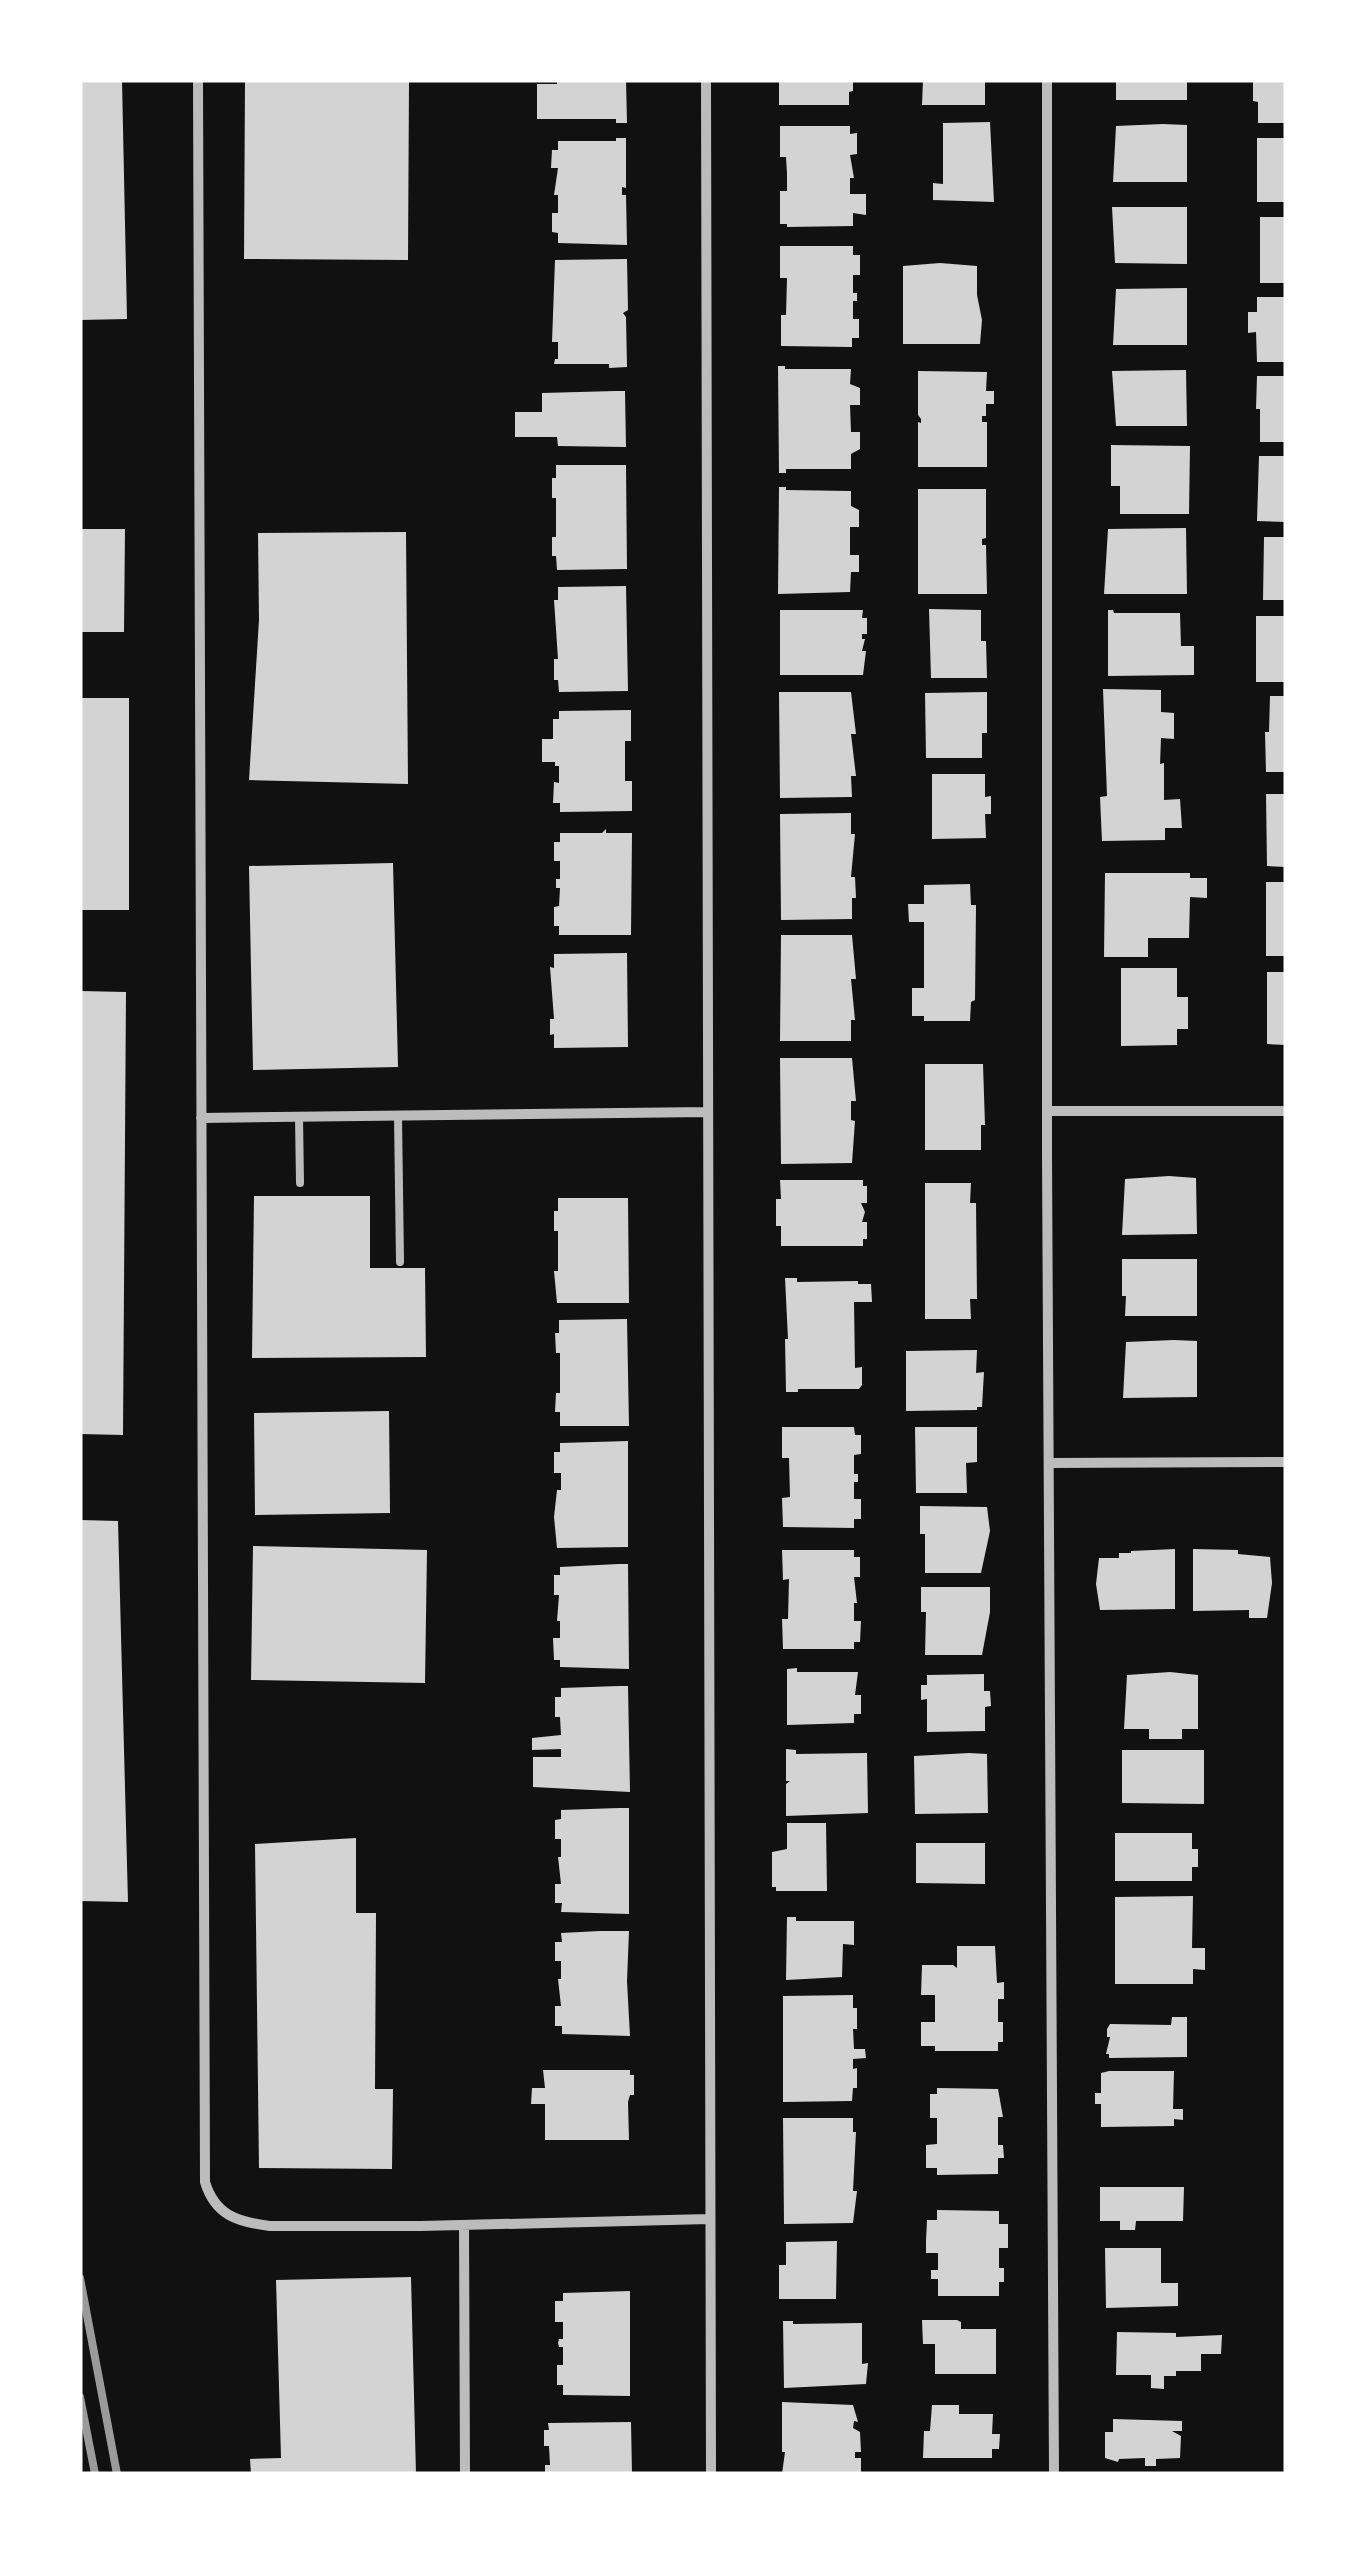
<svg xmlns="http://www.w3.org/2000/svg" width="1366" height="2554" font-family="Signika,sans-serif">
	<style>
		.building { fill: #d3d3d3 }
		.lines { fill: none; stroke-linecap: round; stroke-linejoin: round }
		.service { stroke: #bcbcbc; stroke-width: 8 }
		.minor { stroke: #bcbcbc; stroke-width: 10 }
		.rail { stroke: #9a9a9a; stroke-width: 8 }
	</style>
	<rect width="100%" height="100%" fill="#111"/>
	<path class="building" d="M80 80H122L127 319 80 320Z
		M245 80H409L408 260 244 259Z
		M557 80H626L627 123H616V119H537V84H557Z
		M779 80H853V91L849 92V105H779Z
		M923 80H985V105H922Z
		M1116 80H1187V100H1116Z
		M1253 80H1286V123H1258V102L1253 101Z
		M990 122 994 202 933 200V183L943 184V123Z
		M1163 124 1187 125V182H1113L1116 126Z
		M780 126H850V134L857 133V154L850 155 854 178H850V194H866V215L853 213V226L787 227V224H780V191H787V174L786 157H780Z
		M616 138H626V188L622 187V195H626L627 245 558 243V233L552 232V213H558V195H554L558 168H551L552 150H558V141H616Z
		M1257 138H1286V202H1257Z
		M1112 207H1187V264L1115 263Z
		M1260 217H1286V283H1260Z
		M780 246H853V255H860V275H853V293H857V301H853V319H859V338H852V347L781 346V315H786L787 278H780Z
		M627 259 628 310 623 313 626 317 627 367 609 368V364H554L555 359H558V342H552L555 260Z
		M940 263 977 266V295L982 320 980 344H903V266Z
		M1187 288V345H1113L1116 289Z
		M1257 297H1286V362H1257L1256 332 1248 333V312H1257Z
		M778 366H785V369H851L850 384 860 388V405H850L851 432H860V449L851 454V469H786V473H779Z
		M1186 370 1187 426H1116L1112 371Z
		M918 371 987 372 986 391H994V404H986V416H982V422H987V467H918V422L921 423V419L918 415Z
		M1257 376H1286V442H1260V409H1256Z
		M616 391H625L626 447 558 446 557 437H515V412H542V393Z
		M1111 445 1190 446 1189 514H1120V486H1111Z
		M1259 456H1286V522L1257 521Z
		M556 465H626L627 569 557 570 556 556H552V537H556V498H552V478H556Z
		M779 487H786V490L851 491V506L859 510V527H850V555H859V572H851L850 592 778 594Z
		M918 489H986V538L982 539V545H986L987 594H918Z
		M1186 528 1187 594H1104L1108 529Z
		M80 529H125L124 632H80Z
		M406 532 408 784 249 780 259 620 258 533Z
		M1264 537H1286V600H1263Z
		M626 586 628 691 559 692 558 680H554V659H558L554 600H558V587Z
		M929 609 981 610V641H986L987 678H931Z
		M780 610H863L862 618H867V634H862V639H865L862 651H866L863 675H780Z
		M1108 610H1113L1114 613H1180L1181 646H1194V675L1108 676Z
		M1256 616H1286V682H1256Z
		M1103 689 1161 690V712L1174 713V739L1161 738 1160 764 1164 763V800L1180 799 1182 828H1165V840L1102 841 1100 797 1107 796Z
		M779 692H851L856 734H851L856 776H851L852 797 780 798Z
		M987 692V733H982V758H926L925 693Z
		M1270 696H1286V772H1266L1265 732H1269Z
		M80 698H129V910H80Z
		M631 710V741H625V781H632V811L560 812V803H553L554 782 559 783V766H555V762H542V739H553V719H559V711Z
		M932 774H985V797L991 796V814H985L986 838 932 839Z
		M1266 794H1286V867L1267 866Z
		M851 813V834H855L851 877H855L856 898H852V919L781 920 780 814Z
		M606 829V833H632L631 935H559V926H554V907L559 906 560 888H556V879H560V861H554V842H560V833H602Z
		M393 863 398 1067 253 1070 249 866Z
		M1105 873H1190V878H1207V898L1190 897 1189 938H1148V957H1104Z
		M1266 882H1286V956H1266Z
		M970 884 971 905H976L975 1000 971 1002 970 1021H924V1016H912V988H924V922H909L908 904H924V885Z
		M781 935H852L856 979H851L855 1020H851V1041H780Z
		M627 953 628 1047 554 1048V1034L550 1035V1019H554L550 967 554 968V954Z
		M1121 968H1177V997H1188V1029H1177V1045L1121 1046Z
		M1267 972H1286V1045L1267 1044Z
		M80 991 126 992 123 1435 80 1434Z
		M780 1058H852L856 1101H851V1120L855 1121 852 1163 781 1164Z
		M925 1064H983L985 1125H981V1150H925Z
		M1169 1176 1196 1178 1197 1234 1122 1235 1125 1179Z
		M780 1180H863V1186H867V1203H861L865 1212 862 1222H867V1239H863V1246H781V1226H776V1199H781Z
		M925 1183H971L970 1203H976L977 1299H970L971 1319H925Z
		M254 1196H370V1268H425L426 1357 252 1358Z
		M558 1198H628L629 1303H557L554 1271H558V1231H554V1211H558Z
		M1122 1259H1197V1316H1125L1126 1296H1122Z
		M785 1278H797V1282L858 1281V1284H871L872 1302H854L855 1368 862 1367V1385L859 1389H798V1392H786L785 1339H788Z
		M627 1319 629 1426H560V1412H555L556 1393H560V1353H556L555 1333H559V1320Z
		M1174 1340 1197 1341V1397L1123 1398 1126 1342Z
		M977 1350 976 1373 984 1372 982 1407H977V1410L906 1411V1351Z
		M389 1411 390 1513 255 1515 254 1413Z
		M782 1427H854L855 1435H861V1454L854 1455V1474H858V1482H854V1499H861V1519H854V1528L783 1527 782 1498 790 1497 789 1458H782Z
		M915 1427H977V1462L966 1463 967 1493H916Z
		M628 1441V1547L557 1548 554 1517 557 1490H561V1473H554V1452H560V1443Z
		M920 1506 987 1507 990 1531 981 1573H925V1534H920Z
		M80 1520 118 1521 128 1902 80 1901Z
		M253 1546 427 1550 425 1683 251 1680Z
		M1175 1549V1609L1100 1610 1096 1584 1099 1558H1119V1553H1131V1551Z
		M1193 1549 1238 1550V1554L1270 1557 1272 1583 1267 1618H1249V1610L1193 1611Z
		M782 1550H854V1557H860V1577H854L857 1603H854V1621H861L860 1642H854V1649H783L782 1619H788L789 1579 783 1580Z
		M618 1564H628L629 1669 560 1667V1660H554L553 1638H560V1621H557L559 1595H554V1575H560V1567Z
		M921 1587H990V1612L982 1655H925L926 1612H921Z
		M797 1668V1672H858L855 1695H861V1714H854V1723L787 1725V1669Z
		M1170 1672 1198 1675V1729H1182V1739H1149V1729H1124L1127 1675Z
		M984 1674V1691H990L991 1706 985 1707V1731L927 1732V1699L921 1700V1685H927V1675Z
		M619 1686H628L630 1792 533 1787V1757H561V1749L532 1750V1738L561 1735 560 1717H555V1697H561V1688Z
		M786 1749 796 1750V1754L867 1753 868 1813 786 1816V1784L790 1781H786Z
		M1122 1750H1204V1804L1122 1803Z
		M969 1753 987 1754 988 1813 915 1814 914 1756Z
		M619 1808H629V1914L561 1912 562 1903H555V1884H561L558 1857H561V1839H555V1820L561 1819V1810Z
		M787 1823H826L827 1891H776V1887H772V1852L787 1849Z
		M1115 1833H1192V1849H1198V1867H1192V1881H1115Z
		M356 1838V1913H376L375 2089H393L392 2169 259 2168 255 1844Z
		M916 1843H985V1884L916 1883Z
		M1193 1896 1192 1948H1205V1970L1193 1969V1984H1115V1897Z
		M787 1917H796V1921H854V1945L843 1944 842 1977 786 1980Z
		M600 1931H629L627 1981 630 2036 562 2034V2026H555V2006H561L558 1979H561V1961H555V1942H562L561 1933Z
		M957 1946H995L997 1983 1004 1982V1999H998V2022H1003V2042H998V2051H935V2046H921V2022H935V1995H921L922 1965H953L957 1968Z
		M853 1995V2008H857V2029H853L854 2049H865L866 2058 853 2059V2069L857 2068V2088H853L852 2101 783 2102V1996Z
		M1172 2017H1187V2057L1109 2058V2054H1106L1110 2037H1107V2029L1110 2024 1171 2025Z
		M543 2070H630V2075H634V2095H630L628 2102 629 2140H545V2104H531L532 2088H545Z
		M1109 2071H1174L1173 2109H1183V2120L1174 2119V2126L1101 2127V2104H1095V2093H1101V2073Z
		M937 2088 998 2089 1003 2117H998V2145H1003L1004 2158H998V2174L937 2175V2168H926V2145L937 2144V2118H930V2094H937Z
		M783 2118H853V2132H856L853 2191H857L853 2223 784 2224Z
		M1100 2187H1184L1183 2221H1136L1135 2230H1120V2221H1100Z
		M937 2210 999 2211V2224H1008V2248H999V2268H1004V2282H999V2296H938V2279H931V2270H938V2253H926V2241L927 2220H937Z
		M837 2241 836 2299H779V2265H786V2242Z
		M1105 2248H1161V2283H1178V2306L1106 2308Z
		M411 2277 416 2474H251L250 2459 281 2458 276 2280Z
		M630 2291V2396L563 2395V2385H557V2365H563V2347H559L558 2343 559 2339H563V2322H555V2301H563V2293Z
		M922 2320H957L961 2322V2329H996V2374H935V2344H923Z
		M783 2321H793V2324L862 2323V2364L868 2363 866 2384 784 2388Z
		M1117 2332 1176 2333V2337L1222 2335 1221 2354H1201V2371H1176V2376H1164V2389L1151 2388V2375H1116Z
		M782 2402 853 2405 858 2422 854 2421 853 2428 860 2432 861 2452H855V2458H861V2474H782L785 2452H782Z
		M932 2405H959V2414H993L992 2434H1000L999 2449H992V2458H923L924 2431H930Z
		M1113 2419 1182 2421V2431H1172L1181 2436 1180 2458 1156 2459V2466H1145V2458L1119 2459 1118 2462 1105 2458V2432H1113Z
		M631 2422 632 2474H545V2465H550L549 2446H544V2430H549L548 2423Z"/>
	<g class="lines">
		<path class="service" d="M398 1116 400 1262
			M299 1117 300 1183"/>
		<path class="minor" d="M198 80 205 2182C215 2215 237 2222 270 2226H421L709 2219
			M706 80 711 2474
			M1047 80V1155L1054 2474
			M1047 1111H1286
			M201 1118 708 1112
			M1049 1463 1286 1462
			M464 2225 465 2474"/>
		<path class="rail" d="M80 2278 117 2474
			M80 2397 95 2474"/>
	</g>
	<rect width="1366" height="2554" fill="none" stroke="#ffffff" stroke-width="165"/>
</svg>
